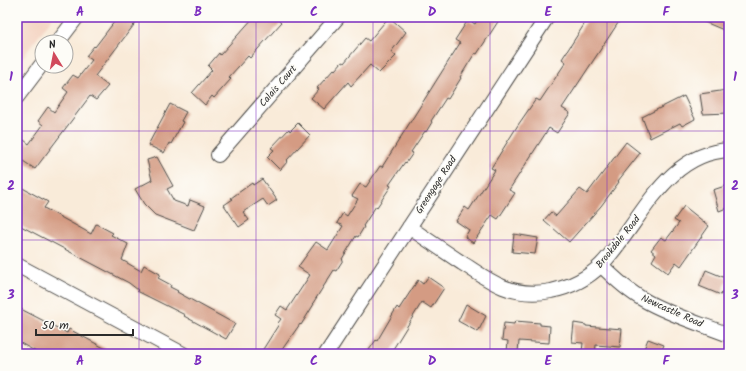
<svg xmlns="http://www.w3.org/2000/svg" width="746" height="371" font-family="Kalam,sans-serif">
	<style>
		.built { fill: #f4d3c1 }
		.building { fill: #d49b83 }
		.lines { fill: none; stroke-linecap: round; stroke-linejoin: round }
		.street-casing { stroke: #4a4845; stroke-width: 16 }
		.street { stroke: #fff; stroke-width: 14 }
		.grid { fill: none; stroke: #7b2cbf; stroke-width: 1; stroke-opacity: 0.55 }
		.labels { text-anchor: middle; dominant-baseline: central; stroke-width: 3.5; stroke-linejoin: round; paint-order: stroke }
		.street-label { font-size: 10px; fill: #2b2b2b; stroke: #fdfcf7 }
		.neatline { fill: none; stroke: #7b2cbf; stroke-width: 1.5 }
		.grid-label { font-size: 13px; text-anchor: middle; font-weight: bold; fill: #7b2cbf }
	</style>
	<rect width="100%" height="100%" fill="#fdfcf7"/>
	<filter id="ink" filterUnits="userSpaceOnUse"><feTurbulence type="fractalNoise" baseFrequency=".025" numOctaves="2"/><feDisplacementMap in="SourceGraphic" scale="8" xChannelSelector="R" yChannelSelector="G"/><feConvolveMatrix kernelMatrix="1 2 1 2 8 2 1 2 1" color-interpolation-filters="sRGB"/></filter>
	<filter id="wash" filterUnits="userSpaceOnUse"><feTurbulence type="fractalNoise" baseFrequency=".012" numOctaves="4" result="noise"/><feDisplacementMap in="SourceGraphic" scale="16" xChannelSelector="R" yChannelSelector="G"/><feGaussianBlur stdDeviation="0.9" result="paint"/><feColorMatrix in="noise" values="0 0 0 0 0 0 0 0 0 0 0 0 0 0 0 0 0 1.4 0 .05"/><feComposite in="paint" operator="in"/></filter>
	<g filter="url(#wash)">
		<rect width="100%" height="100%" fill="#f9ebd9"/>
		<path class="built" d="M17 17H53L17 65Z"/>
		<g id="blocks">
			<path class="building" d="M118 17H140L95 76 108 86 96 100 90 96 35 169 17 157V149L24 140 29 144 43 125 38 121 48 107 54 112 68 92 63 88 73 75 78 78 92 60 86 56 94 46 95 47Z
				M254 17H275L281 23 250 58 248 56 229 77 231 79 214 98 212 96 205 105 192 93 212 70 208 66 219 53 220 55Z
				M389 17 406 32 391 52 396 56 379 73 370 65 351 86 348 82 324 109 311 98 319 89 317 88 334 69 335 70 342 62 344 63 365 38 369 41Z
				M479 17H501L477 54 475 53 460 77 461 78 448 99 446 98 431 121 432 122 426 132 425 131 411 152 413 153 406 163 405 162 389 185 391 186 377 207 376 206 363 226 364 227 358 237 356 236 342 259 343 260 336 271 334 270 313 303 314 304 301 325 300 324 279 354H260L279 324 278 323 281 319 275 315 281 306 287 310 310 275 298 267 316 242 328 250 343 226 337 223 343 213 347 216 358 199 352 196 360 184 366 187 380 166 382 167 460 43 455 40 468 20 475 24Z
				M589 17H622L562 108 570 113 557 133 549 128 509 190 515 193 498 219 492 215 473 243 465 237 469 230 456 221 465 207 469 210 495 170 491 168 518 125 536 99 540 101 566 62 562 59Z
				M693 17H729V24L726 31Z
				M727 90V95H729V113L703 114 700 94Z
				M684 96 695 119 682 126 680 123 650 138 642 117Z
				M170 104 186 112 181 121 183 122 171 144 169 143 164 153 148 145Z
				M298 123 310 135 287 160 288 161 280 170 267 157 274 150 271 148 289 129 290 131Z
				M626 142 640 153 618 181 619 182 601 206 569 242 544 220 551 212 556 216 580 189 587 194Z
				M157 157 173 186 167 189 174 201 188 206 190 200 205 206 194 230 155 215 144 204 135 189 152 180 147 160Z
				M262 179 277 200 268 206 263 199 243 212 249 220 239 227 224 205 233 199 231 198 252 183 253 185Z
				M17 185 48 202 44 208 84 230 91 234 96 224 113 233 111 235 128 244 122 260 141 271 144 265 160 274 158 278 171 285 170 287 178 291 177 292 235 324 226 339 184 316 185 315 137 291 138 290 129 283 17 224Z
				M725 186 726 187 729 186V207L719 211 713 190Z
				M684 206 709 226 681 266 676 262 668 273 652 261 656 254 651 250 661 237 666 240 679 223 674 220Z
				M514 234 538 238 535 254 512 252Z
				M706 270 728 279 721 295 699 286Z
				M428 277 444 288 431 308 422 302 390 354H375L369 350 376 340 377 341 397 307 399 309 418 280 423 284Z
				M466 304 486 316 478 332 458 321Z
				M17 307 67 333 69 329 115 354H40L17 341Z
				M515 321 540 323V325L550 326 549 343 519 341 518 352H507L508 341 502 340 504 323 514 324Z
				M574 323 586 325V326L622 329 620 347 596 345 595 354 582 352 583 343 572 342Z
				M648 339 664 345 660 354H644L645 350 644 349Z"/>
		</g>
	</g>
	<g filter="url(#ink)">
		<use href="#blocks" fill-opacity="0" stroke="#4a4845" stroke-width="1"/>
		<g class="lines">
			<defs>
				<path id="street" d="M58 42 77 17
					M17 97 42 64
					M218 155 338 17
					M409 227C426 239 444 251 462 263 475 271 488 281 503 287 518 293 535 294 551 291 570 287 587 279 601 265 640 225 664 153 729 150
					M17 265 183 354
					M601 265C614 278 628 291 644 300 670 315 701 324 729 335
					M326 354 547 17"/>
			</defs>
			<use href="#street" class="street-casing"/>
			<use href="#street" class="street"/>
		</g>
	</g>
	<path class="grid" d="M139 17V354M256 17V354M373 17V354M490 17V354M607 17V354M17 131H729M17 240H729"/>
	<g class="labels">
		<g class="street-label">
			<text transform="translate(278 86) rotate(-49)">Calais Court</text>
			<text transform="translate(436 185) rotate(-57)">Greengage Road</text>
			<text transform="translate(618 242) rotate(-51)">Brookdale Road</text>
			<text transform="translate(672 311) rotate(24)">Newcastle Road</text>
		</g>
	</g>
	<rect width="746" height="371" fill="none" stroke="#fdfcf7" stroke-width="44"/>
	<g transform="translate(54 54) rotate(350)"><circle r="19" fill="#fdfcf7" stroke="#a9a8a5"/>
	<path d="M0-3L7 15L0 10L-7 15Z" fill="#d1495b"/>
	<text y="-6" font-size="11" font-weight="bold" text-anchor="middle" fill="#2b2b2b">N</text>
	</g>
	<path d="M36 329v6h97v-6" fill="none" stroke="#2b2b2b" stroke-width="2"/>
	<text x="42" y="329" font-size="12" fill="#2b2b2b" stroke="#fdfcf7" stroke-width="3" paint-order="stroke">50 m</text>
	<rect x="22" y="22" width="702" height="327" class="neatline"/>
	<g class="grid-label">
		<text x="80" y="16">A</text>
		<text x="198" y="16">B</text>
		<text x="314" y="16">C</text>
		<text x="432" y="16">D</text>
		<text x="548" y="16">E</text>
		<text x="666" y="16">F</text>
		<text x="11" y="81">1</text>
		<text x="735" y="81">1</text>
		<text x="11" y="190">2</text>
		<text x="735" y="190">2</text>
		<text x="11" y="299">3</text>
		<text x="735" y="299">3</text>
		<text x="80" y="365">A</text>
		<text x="198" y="365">B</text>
		<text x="314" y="365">C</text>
		<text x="432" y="365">D</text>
		<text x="548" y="365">E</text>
		<text x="666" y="365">F</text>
	</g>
</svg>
